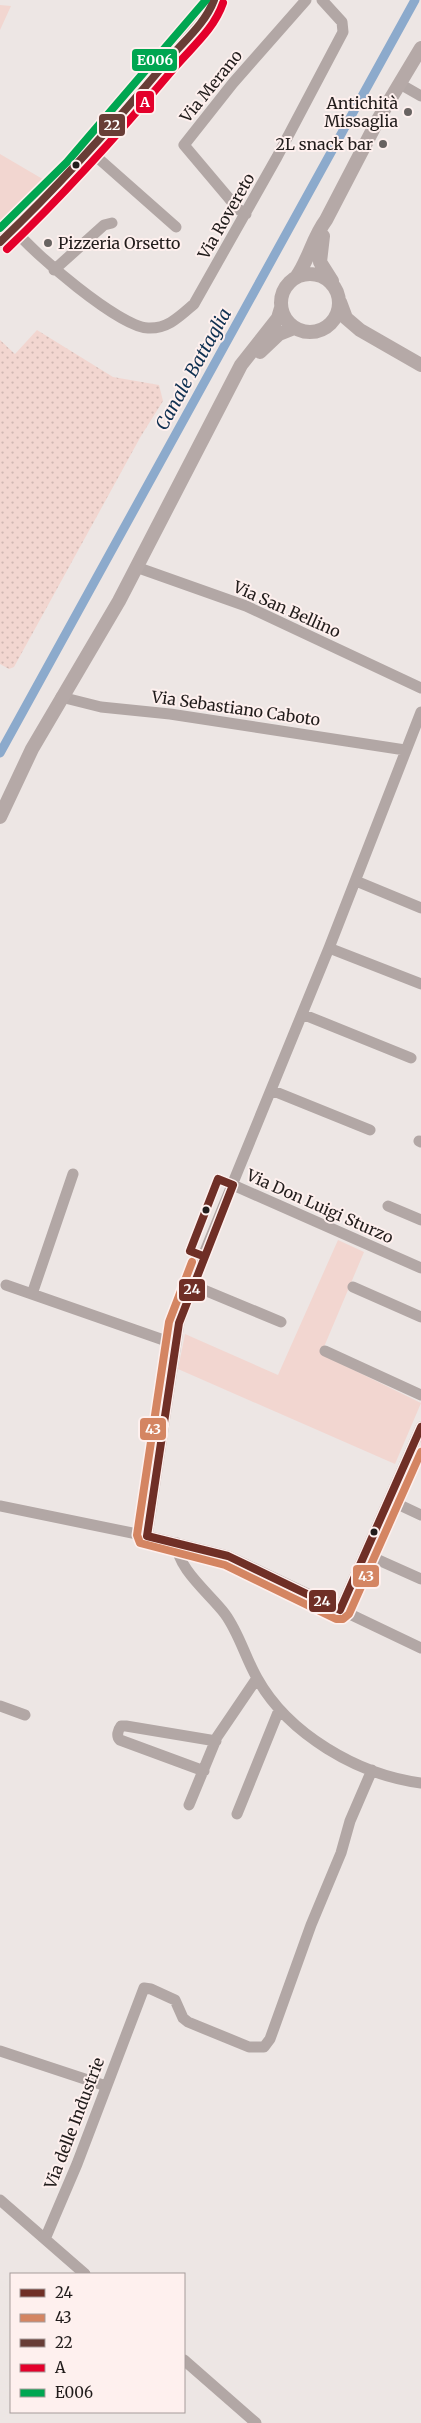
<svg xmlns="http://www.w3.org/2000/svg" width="421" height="2423" font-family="Merriweather,serif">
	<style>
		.grass { fill: url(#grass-dots) }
		.park { fill: #f2d6d0 }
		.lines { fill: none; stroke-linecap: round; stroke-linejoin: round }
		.canal { stroke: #8caacc; stroke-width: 9 }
		.minor { stroke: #b2a7a5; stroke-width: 11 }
		.major { stroke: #b5a9a7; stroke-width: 14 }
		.bus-1-casing { stroke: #fef0ee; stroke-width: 11 }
		.bus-2-casing { stroke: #fef0ee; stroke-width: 11 }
		.bus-3-casing { stroke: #fef0ee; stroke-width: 11 }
		.bus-4-casing { stroke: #fef0ee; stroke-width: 11 }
		.bus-5-casing { stroke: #fef0ee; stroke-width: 11 }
		.bus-1 { stroke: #6f2f26; stroke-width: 8 }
		.bus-2 { stroke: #d48562; stroke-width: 8 }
		.bus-3 { stroke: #683d36; stroke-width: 8 }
		.bus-4 { stroke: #e4002b; stroke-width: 8 }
		.bus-5 { stroke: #00a651; stroke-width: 8 }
		.poi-dot { fill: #686361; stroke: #fef0ee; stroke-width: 2 }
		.bus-dot { fill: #211c1b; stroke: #fef0ee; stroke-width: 2 }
		.labels { text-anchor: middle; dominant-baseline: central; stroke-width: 4; stroke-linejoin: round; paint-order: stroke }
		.street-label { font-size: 16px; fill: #211c1b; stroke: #fef0ee }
		.poi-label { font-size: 16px; fill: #211c1b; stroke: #fef0ee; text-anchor: end }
		.water-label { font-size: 18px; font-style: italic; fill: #0e3051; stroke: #fef0ee }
		.line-badge { stroke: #fef0ee; stroke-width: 2 }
		.badge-label { font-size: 14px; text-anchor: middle; font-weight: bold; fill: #fff }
	</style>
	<defs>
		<pattern id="grass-dots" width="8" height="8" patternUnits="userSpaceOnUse" patternTransform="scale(1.25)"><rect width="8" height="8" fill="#f2d6d0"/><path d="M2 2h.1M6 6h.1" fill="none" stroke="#cfb7b2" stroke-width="1.8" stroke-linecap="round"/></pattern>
	</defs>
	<rect width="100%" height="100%" fill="#ede6e4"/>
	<path class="grass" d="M37 330 113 377 159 385 163 401 141 436 14 667 9 669 0 664V340L15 354Z"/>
	<path class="park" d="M0 5 11 6 0 30Z
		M0 154 46 181 0 225Z
		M338 1240 364 1252 321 1354 421 1403 395 1464 178 1369 185 1334 278 1375Z"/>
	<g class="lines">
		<path class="canal" d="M0 753 415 0"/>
		<path class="minor" d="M400 84 421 96
			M90 151 176 227
			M246 214 238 209 184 145 233 83 306 0
			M14 229C33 253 119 327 148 328 168 329 180 316 194 304L277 157 343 32 342 22 322 0
			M0 242 74 169 212 8 222 0
			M54 270 104 225 112 223
			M136 567 246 606 421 688
			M61 697 101 707 170 714 405 750
			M356 881 421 908
			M329 948 421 984
			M302 1014 411 1058
			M271 1090 370 1130
			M419 1141 421 1142
			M233 1185 421 1268
			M388 1206 421 1220
			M6 1285 175 1344
			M192 1285 281 1322
			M353 1287 421 1317
			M32 1294 73 1174
			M325 1351 421 1395
			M389 1500 421 1515
			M0 1506 147 1536 228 1556 421 1648
			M147 1536 179 1323 203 1256 329 948 421 712
			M177 1543C176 1568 210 1594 225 1614 239 1633 245 1657 257 1678 288 1734 358 1775 421 1783
			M365 1554 421 1579
			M340 1610 421 1427
			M0 1706 25 1715
			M204 1771 120 1740C116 1736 118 1730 121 1726H126L216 1741
			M189 1805 217 1737 257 1678
			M237 1814 279 1710
			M0 2051 106 2086
			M0 2200 85 2274
			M45 2239 77 2164 144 1988 151 1989 175 2000 183 2018 188 2022 249 2047H264L270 2039 311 1925 341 1853 350 1821 372 1770
			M184 2360 256 2423"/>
		<path class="major" d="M323 236 320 262 332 281
			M281 303a29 29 0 1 1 58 0a29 29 0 1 1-58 0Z
			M297 276C309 259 313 237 326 220L379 118 421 48
			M340 302 346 318 360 330 421 365
			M260 352 279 334 294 328
			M0 817 32 749 119 601 241 365 278 318 281 308"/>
		<defs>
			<path id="bus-1" d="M203 1256 190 1251 218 1179 233 1185 179 1323 147 1536 228 1556 340 1610 421 1427"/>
			<path id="bus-2" d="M192 1262 169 1322 137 1535 140 1543 225 1565 336 1619H343L349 1614 421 1452"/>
			<path id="bus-3" d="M0 242C60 185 115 123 168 60 184 41 205 24 214 0"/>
			<path id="bus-4" d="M7 249C67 192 122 130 175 67 193 46 214 29 223 3"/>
			<path id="bus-5" d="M0 228 67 162 206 0"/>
		</defs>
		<use href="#bus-1" class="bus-1-casing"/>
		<use href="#bus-2" class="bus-2-casing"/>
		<use href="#bus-3" class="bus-3-casing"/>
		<use href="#bus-4" class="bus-4-casing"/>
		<use href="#bus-5" class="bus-5-casing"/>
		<use href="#bus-1" class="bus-1"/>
		<use href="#bus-2" class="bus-2"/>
		<use href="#bus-3" class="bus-3"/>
		<use href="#bus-4" class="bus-4"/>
		<use href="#bus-5" class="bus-5"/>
	</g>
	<g class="poi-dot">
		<circle cx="408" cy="112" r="5"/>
		<circle cx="383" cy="144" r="5"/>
		<circle cx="48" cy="243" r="5"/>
	</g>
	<g class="bus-dot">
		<circle cx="76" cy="165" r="4.5"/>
		<circle cx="206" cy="1210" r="4.5"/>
		<circle cx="374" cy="1532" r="4.5"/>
	</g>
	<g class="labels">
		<g class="street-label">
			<text transform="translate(211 86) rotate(-51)">Via Merano</text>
			<text transform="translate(226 216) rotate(-60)">Via Rovereto</text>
			<text transform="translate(287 609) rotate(24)">Via San Bellino</text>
			<text transform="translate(236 708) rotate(8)">Via Sebastiano Caboto</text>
			<text transform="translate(320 1206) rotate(24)">Via Don Luigi Sturzo</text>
			<text transform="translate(74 2123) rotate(-69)">Via delle Industrie</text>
		</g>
		<g class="poi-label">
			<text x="398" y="103">Antichità<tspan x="398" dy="18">Missaglia</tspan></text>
			<text x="373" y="144">2L snack bar</text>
			<text x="58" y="243" text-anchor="start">Pizzeria Orsetto</text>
		</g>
		<g class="water-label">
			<text transform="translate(193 369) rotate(-61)">Canale Battaglia</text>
		</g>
	</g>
	<g class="line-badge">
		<rect x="131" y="48" width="47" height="24" rx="5" fill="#00a651"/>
		<rect x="135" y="90" width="20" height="24" rx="5" fill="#e4002b"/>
		<rect x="98" y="113" width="28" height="24" rx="5" fill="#683d36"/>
		<rect x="178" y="1278" width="28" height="24" rx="5" fill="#6f2f26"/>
		<rect x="139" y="1417" width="28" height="24" rx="5" fill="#d48562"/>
		<rect x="352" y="1564" width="28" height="24" rx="5" fill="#d48562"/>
		<rect x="308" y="1589" width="29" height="24" rx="5" fill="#6f2f26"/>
	</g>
	<g class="badge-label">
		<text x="155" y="65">E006</text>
		<text x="145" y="107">A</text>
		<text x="112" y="130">22</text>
		<text x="192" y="1294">24</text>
		<text x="153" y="1434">43</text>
		<text x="366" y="1581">43</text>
		<text x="322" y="1606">24</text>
	</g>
	<rect x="10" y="2273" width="175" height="140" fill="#fef0ee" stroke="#a69b9a"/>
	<rect x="20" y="2289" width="25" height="8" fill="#6f2f26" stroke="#a69b9a"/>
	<text x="55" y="2298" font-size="15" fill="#211c1b">24</text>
	<rect x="20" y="2314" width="25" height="8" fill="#d48562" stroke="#a69b9a"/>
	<text x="55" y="2323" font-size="15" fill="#211c1b">43</text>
	<rect x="20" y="2339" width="25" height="8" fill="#683d36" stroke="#a69b9a"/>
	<text x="55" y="2348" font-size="15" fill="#211c1b">22</text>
	<rect x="20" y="2364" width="25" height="8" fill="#e4002b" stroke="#a69b9a"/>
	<text x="55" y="2373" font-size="15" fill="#211c1b">A</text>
	<rect x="20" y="2389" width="25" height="8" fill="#00a651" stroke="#a69b9a"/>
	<text x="55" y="2398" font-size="15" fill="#211c1b">E006</text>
</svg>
